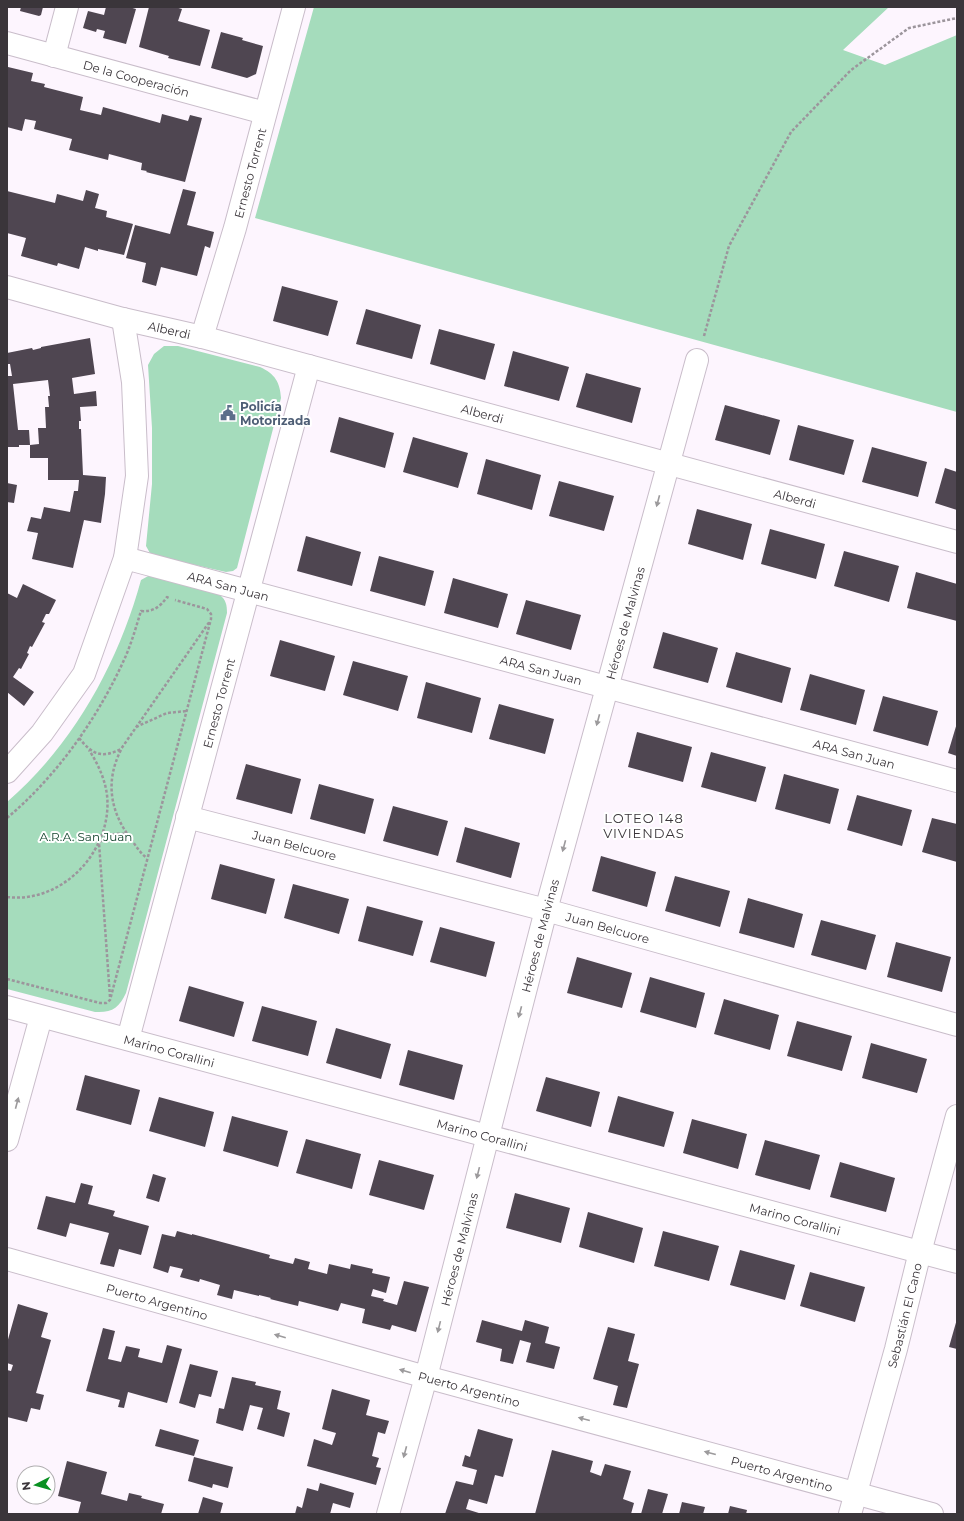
<svg xmlns="http://www.w3.org/2000/svg" width="964" height="1521" font-family="Montserrat,sans-serif">
	<style>
		.green { fill: #a5dcbc }
		.building { fill: #4f4651 }
		.lines { fill: none; stroke-linecap: round; stroke-linejoin: round }
		.minor-casing { stroke: #c9bdca; stroke-width: 24 }
		.path { stroke: #9c959c; stroke-width: 2.5; stroke-dasharray: 3 2; stroke-linecap: butt }
		.minor { stroke: #fff; stroke-width: 22 }
		.oneway { fill: #9c9a9c }
		.labels { text-anchor: middle; dominant-baseline: central; stroke-width: 4; stroke-linejoin: round; paint-order: stroke }
		.street-label { font-size: 12px; fill: #3a353a; stroke: #fff }
		.service-label { font-size: 12px; font-weight: bold; fill: #4e5e75; stroke: #fff; text-anchor: start }
		.park-label { font-size: 12px; fill: #14452e; stroke: #fff }
		.neighbourhood-label { font-size: 13px; letter-spacing: 1px; fill: #3a353a; stroke: #fff }
	</style>
	<rect width="100%" height="100%" fill="#fdf5fe"/>
	<path class="green" d="M314 7H889L843 50 885 65 957 35V412L255 218Z
		M164 346H178L260 367C275 374 280 382 281 398L237 568 233 571 226 572 151 555 146 546 152 484V428L148 365 154 354Z
		M150 575 220 595C226 600 227 605 227 613L126 993C119 1008 112 1013 95 1012L7 989V802C73 745 118 664 141 580Z"/>
	<path class="building" d="M21 7H43L41 15 39 16 20 11Z
		M106 7H129L136 9 126 44 103 38 105 31 97 29 96 32 83 28 88 11 104 15Z
		M149 7H175L182 9 178 21 210 30 200 66 168 58 169 56 139 47Z
		M221 32 243 38 242 40 263 46 256 74 247 78 211 68Z
		M8 67 33 73 31 81 45 84 44 87 83 97 80 110 101 115 103 107 160 123 162 114 188 121 190 115 202 118 185 182 146 172 147 171 141 170 142 163 109 154 108 160 69 150 72 139 34 129 36 121 25 119 22 131 7 127V72Z
		M183 189 196 192 187 225 214 232 210 248 205 246 197 276 161 267 156 286 142 282 146 263 126 258 135 225 170 234Z
		M86 190 99 194 95 208 107 211 106 217 133 224 124 255 98 249V251L85 247 79 269 58 263 57 266 21 256 26 238 7 233V191L55 203 57 194 83 201Z
		M282 286 338 301 328 336 273 321Z
		M366 309 421 325 412 359 356 344Z
		M439 329 495 344 485 380 430 364Z
		M90 338 95 374 72 378 74 394 96 391 97 406 80 407 81 421H79V429H81L83 475 106 477 105 494 101 523 84 520 73 568 32 559 38 533 27 531 31 517 41 519 44 507 70 512 74 491H78L79 480H48V458H30V445L39 444 38 428H46L45 407H49L48 396H50L48 380 13 384 18 430H29L30 445H19V447H7V376H12L10 364H7V353L32 348 33 350 41 348V347Z
		M513 351 569 367 559 401 504 386Z
		M586 373 641 388 632 423 576 407Z
		M725 405 780 420 770 455 715 440Z
		M339 417 394 433 385 468 330 452Z
		M798 425 854 440 844 475 789 460Z
		M413 437 468 453 458 488 403 472Z
		M872 447 927 462 918 497 862 482Z
		M486 459 541 475 532 510 477 494Z
		M945 468 957 472V510L935 503Z
		M559 481 614 496 604 531 549 516Z
		M7 483 17 485 14 503 7 502Z
		M697 509 752 524 743 560 688 544Z
		M770 529 825 544 816 579 761 564Z
		M306 536 361 552 352 586 297 571Z
		M844 551 899 566 889 602 834 586Z
		M379 556 434 571 425 606 370 591Z
		M916 572 957 584V621L907 608Z
		M453 578 508 594 498 628 444 613Z
		M23 584 56 600 49 614H46L42 622 45 623 32 647 30 646 27 653 29 654 21 669 19 668 13 677 34 692 24 706 7 692V593L17 598Z
		M526 600 581 615 571 650 516 634Z
		M663 632 718 648 708 683 653 668Z
		M280 640 335 656 325 691 270 676Z
		M736 652 791 668 782 703 726 687Z
		M353 661 408 676 398 711 343 695Z
		M810 674 865 690 856 725 800 710Z
		M426 682 481 698 472 733 417 718Z
		M883 696 938 711 928 746 873 731Z
		M499 704 554 719 545 754 489 739Z
		M957 723V756L948 753Z
		M637 732 692 747 683 782 628 767Z
		M711 752 766 767 756 802 701 787Z
		M246 764 301 779 292 814 236 799Z
		M784 774 839 789 830 824 775 809Z
		M319 784 374 799 365 834 310 819Z
		M857 795 912 810 902 846 847 830Z
		M393 806 448 821 438 856 383 841Z
		M932 818 957 824V862L922 852Z
		M465 827 520 843 511 878 456 862Z
		M601 856 656 872 647 907 592 891Z
		M220 864 275 879 266 914 211 899Z
		M675 876 730 891 720 927 665 911Z
		M293 884 349 899 339 934 284 918Z
		M748 898 803 914 794 948 739 933Z
		M367 906 423 921 413 956 358 941Z
		M821 920 876 935 866 970 811 955Z
		M440 927 495 942 486 977 430 962Z
		M896 942 951 957 942 992 887 977Z
		M577 957 632 973 622 1008 567 993Z
		M650 977 705 993 696 1028 640 1012Z
		M189 986 244 1002 234 1037 179 1021Z
		M724 999 779 1015 770 1050 714 1034Z
		M262 1006 317 1021 308 1056 252 1041Z
		M797 1021 852 1036 842 1071 787 1056Z
		M336 1028 391 1044 381 1079 326 1063Z
		M871 1043 927 1059 917 1093 862 1078Z
		M408 1050 463 1065 454 1100 399 1085Z
		M85 1075 140 1090 131 1125 76 1110Z
		M546 1077 600 1092 591 1127 536 1111Z
		M618 1096 674 1112 664 1147 608 1132Z
		M159 1097 214 1112 205 1147 149 1131Z
		M232 1116 288 1131 278 1167 223 1151Z
		M692 1119 747 1134 738 1169 683 1153Z
		M306 1139 361 1154 352 1189 296 1173Z
		M765 1140 820 1155 810 1190 755 1175Z
		M379 1160 434 1175 424 1210 369 1195Z
		M840 1162 895 1178 886 1212 830 1197Z
		M153 1174 166 1178 159 1202 146 1198Z
		M81 1183 93 1186 88 1204 115 1211 113 1216 149 1226 141 1255 119 1249 114 1267 100 1264 109 1233 70 1223 66 1237 37 1229 46 1196 75 1203Z
		M515 1193 570 1208 561 1243 506 1228Z
		M588 1212 643 1228 634 1263 579 1247Z
		M177 1231 192 1235V1234L270 1255 269 1258 293 1264 295 1258 310 1262 308 1269 327 1274 329 1264 350 1269 351 1264 373 1269 372 1273 390 1277 386 1293 373 1289 371 1296 384 1299 383 1301 397 1305 404 1281 429 1287 416 1332 392 1325 390 1330 362 1323 365 1309 341 1303 338 1311 299 1301 298 1306 270 1299 271 1298 259 1295V1296L234 1290 232 1299 217 1295 220 1285 200 1279 199 1282 180 1277 183 1269 170 1266 168 1273 153 1268 162 1234 175 1237Z
		M663 1231 719 1246 709 1281 654 1266Z
		M740 1250 795 1265 785 1300 730 1285Z
		M810 1272 865 1287 855 1322 800 1306Z
		M18 1304 48 1313 41 1337 51 1340 36 1393 44 1395 40 1410 31 1408 27 1422 7 1417V1370L11 1371 13 1365 7 1363V1343Z
		M957 1319V1349L949 1347Z
		M482 1320 522 1331 525 1320 549 1327 545 1343 560 1347 554 1369 526 1362 531 1343 520 1340 513 1364 500 1361 502 1349 476 1342Z
		M608 1327 635 1334 628 1361 639 1364 627 1408 613 1405 618 1386 593 1379Z
		M103 1328 115 1331 108 1359 121 1362 126 1346 140 1349 138 1357 162 1363 167 1345 182 1349 167 1403 128 1392 124 1408 118 1407 120 1400 86 1391Z
		M190 1364 218 1371 211 1397 199 1394 195 1408 179 1403Z
		M232 1377 256 1382 255 1385 281 1391 277 1409 290 1413 284 1437 257 1429 263 1408 250 1405 243 1431 216 1423 219 1408 224 1409Z
		M332 1389 370 1400 366 1415 389 1421 385 1434 378 1432 372 1456 379 1458 376 1467 381 1468 376 1485 307 1466 314 1439 332 1445 336 1433 322 1429Z
		M160 1429 199 1440 194 1456 155 1446Z
		M478 1429 513 1439 503 1477 495 1475 487 1504 469 1499 466 1509 482 1514H445L456 1481 473 1485 477 1470 462 1466 465 1455 470 1457Z
		M552 1450 593 1461 590 1472 601 1476 605 1464 631 1471 623 1499 634 1503 631 1514H535Z
		M194 1457 233 1467 228 1488 213 1484 212 1488 188 1481Z
		M67 1461 107 1472 101 1494 127 1501 129 1493 142 1496 141 1498 164 1504 161 1514H78L81 1502 58 1496Z
		M320 1483 354 1493 350 1508 333 1503 330 1514H295L297 1506 302 1508 307 1488 318 1491Z
		M648 1489 668 1494 662 1514H641Z
		M203 1497 223 1503 220 1514H198Z
		M682 1502 705 1507 703 1514H679Z
		M730 1506 747 1510 746 1514H728Z"/>
	<g class="lines">
		<defs>
			<g id="minor">
				<path id="s1" d="M7 43 265 113"/>
				<path d="M54 56 67 7"/>
				<path id="s2" d="M7 287 123 319 202 337 957 542"/>
				<path id="s3" d="M202 337 235 228 294 7"/>
				<path id="s4" d="M125 558 957 781"/>
				<path d="M7 772 42 733 84 674 125 558 137 476 133 382 123 319"/>
				<path id="s5" d="M187 817 546 910 957 1025"/>
				<path id="s6" d="M7 1007 957 1262"/>
				<path id="s7" d="M128 1039 309 366"/>
				<path d="M7 1140 41 1017"/>
				<path id="s8" d="M7 1259 426 1377 932 1514"/>
				<path id="s9" d="M388 1514 426 1377 546 910 697 360"/>
				<path id="s10" d="M850 1514 896 1349 920 1252 957 1116"/>
			</g>
		</defs>
		<use href="#minor" class="minor-casing"/>
		<path class="path" d="M704 336 729 246 791 132 851 70 909 28 957 18
			M136 727 167 713 187 711
			M79 738C92 754 101 759 121 749L210 621
			M121 750C105 781 110 812 131 839 136 846 140 853 147 858
			M7 818C57 776 97 719 124 660 131 645 136 627 141 611 153 612 160 607 167 597L169 598
			M7 897C63 904 113 850 107 795 105 779 98 764 89 750
			M7 979 100 1003H106L110 1000 211 619V614L207 609 175 600
			M110 997 99 843C107 834 115 833 127 834"/>
		<use href="#minor" class="minor"/>
	</g>
	<defs><path id="oneway-solid" d="M-6-.8H1V-3.2L6.5 0L1 3.2V.8H-6Z"/></defs>
	<g class="oneway">
		<use href="#oneway-solid" transform="translate(658 501) rotate(105)"/>
		<use href="#oneway-solid" transform="translate(598 720) rotate(105)"/>
		<use href="#oneway-solid" transform="translate(564 846) rotate(105)"/>
		<use href="#oneway-solid" transform="translate(520 1012) rotate(105)"/>
		<use href="#oneway-solid" transform="translate(17 1103) rotate(-75)"/>
		<use href="#oneway-solid" transform="translate(478 1173) rotate(104)"/>
		<use href="#oneway-solid" transform="translate(439 1327) rotate(104)"/>
		<use href="#oneway-solid" transform="translate(280 1336) rotate(-164)"/>
		<use href="#oneway-solid" transform="translate(405 1371) rotate(-164)"/>
		<use href="#oneway-solid" transform="translate(584 1419) rotate(-165)"/>
		<use href="#oneway-solid" transform="translate(405 1452) rotate(105)"/>
		<use href="#oneway-solid" transform="translate(710 1453) rotate(-165)"/>
	</g>
	<defs>
		<symbol id="civic-bare" viewBox="-9 -9 18 18"><path d="M-.6-6.5H3V-4.5H.6V-3L4-1V1h2V6H-6V1h2V-1L-.6-3ZM-1.2 2.5V6h2.4V2.5Z" fill="#5c6f8a" stroke="#fff" stroke-width="2.5" paint-order="stroke"/></symbol>
	</defs>
	<g fill-rule="evenodd">
		<use href="#civic-bare" x="217" y="402" width="22" height="22"/>
	</g>
	<g class="labels">
		<g class="street-label">
			<text stroke="none"><textPath href="#s1" startOffset="134">De la Cooperación</textPath></text>
			<text stroke="none"><textPath href="#s3" startOffset="171">Ernesto Torrent</textPath></text>
			<text stroke="none"><textPath href="#s2" startOffset="168">Alberdi</textPath></text>
			<text stroke="none"><textPath href="#s2" startOffset="492">Alberdi</textPath></text>
			<text stroke="none"><textPath href="#s2" startOffset="816">Alberdi</textPath></text>
			<text stroke="none"><textPath href="#s4" startOffset="107">ARA San Juan</textPath></text>
			<text stroke="none"><textPath href="#s9" startOffset="922">Héroes de Malvinas</textPath></text>
			<text stroke="none"><textPath href="#s4" startOffset="431">ARA San Juan</textPath></text>
			<text stroke="none"><textPath href="#s7" startOffset="348">Ernesto Torrent</textPath></text>
			<text stroke="none"><textPath href="#s4" startOffset="755">ARA San Juan</textPath></text>
			<text stroke="none"><textPath href="#s5" startOffset="111">Juan Belcuore</textPath></text>
			<text stroke="none"><textPath href="#s5" startOffset="435">Juan Belcuore</textPath></text>
			<text stroke="none"><textPath href="#s9" startOffset="598">Héroes de Malvinas</textPath></text>
			<text stroke="none"><textPath href="#s6" startOffset="168">Marino Corallini</textPath></text>
			<text stroke="none"><textPath href="#s6" startOffset="492">Marino Corallini</textPath></text>
			<text stroke="none"><textPath href="#s6" startOffset="816">Marino Corallini</textPath></text>
			<text stroke="none"><textPath href="#s9" startOffset="274">Héroes de Malvinas</textPath></text>
			<text stroke="none"><textPath href="#s8" startOffset="156">Puerto Argentino</textPath></text>
			<text stroke="none"><textPath href="#s10" startOffset="206">Sebastián El Cano</textPath></text>
			<text stroke="none"><textPath href="#s8" startOffset="480">Puerto Argentino</textPath></text>
			<text stroke="none"><textPath href="#s8" startOffset="804">Puerto Argentino</textPath></text>
		</g>
		<g class="service-label">
			<text x="240" y="406">Policía<tspan x="240" dy="14">Motorizada</tspan></text>
		</g>
		<g class="park-label">
			<text x="86" y="836">A.R.A. San Juan</text>
		</g>
		<g class="neighbourhood-label">
			<text x="644" y="818">LOTEO 148<tspan x="644" dy="15">VIVIENDAS</tspan></text>
		</g>
	</g>
	<rect width="964" height="1521" fill="none" stroke="#3a353a" stroke-width="16"/>
	<g transform="translate(36 1485) rotate(264)"><circle r="19" fill="#ffffff" stroke="#b0aeb0"/>
	<path d="M0-3L7 15L0 10L-7 15Z" fill="#099122"/>
	<text y="-6" font-size="11" font-weight="bold" text-anchor="middle" fill="#3a353a">N</text>
	</g>
</svg>
